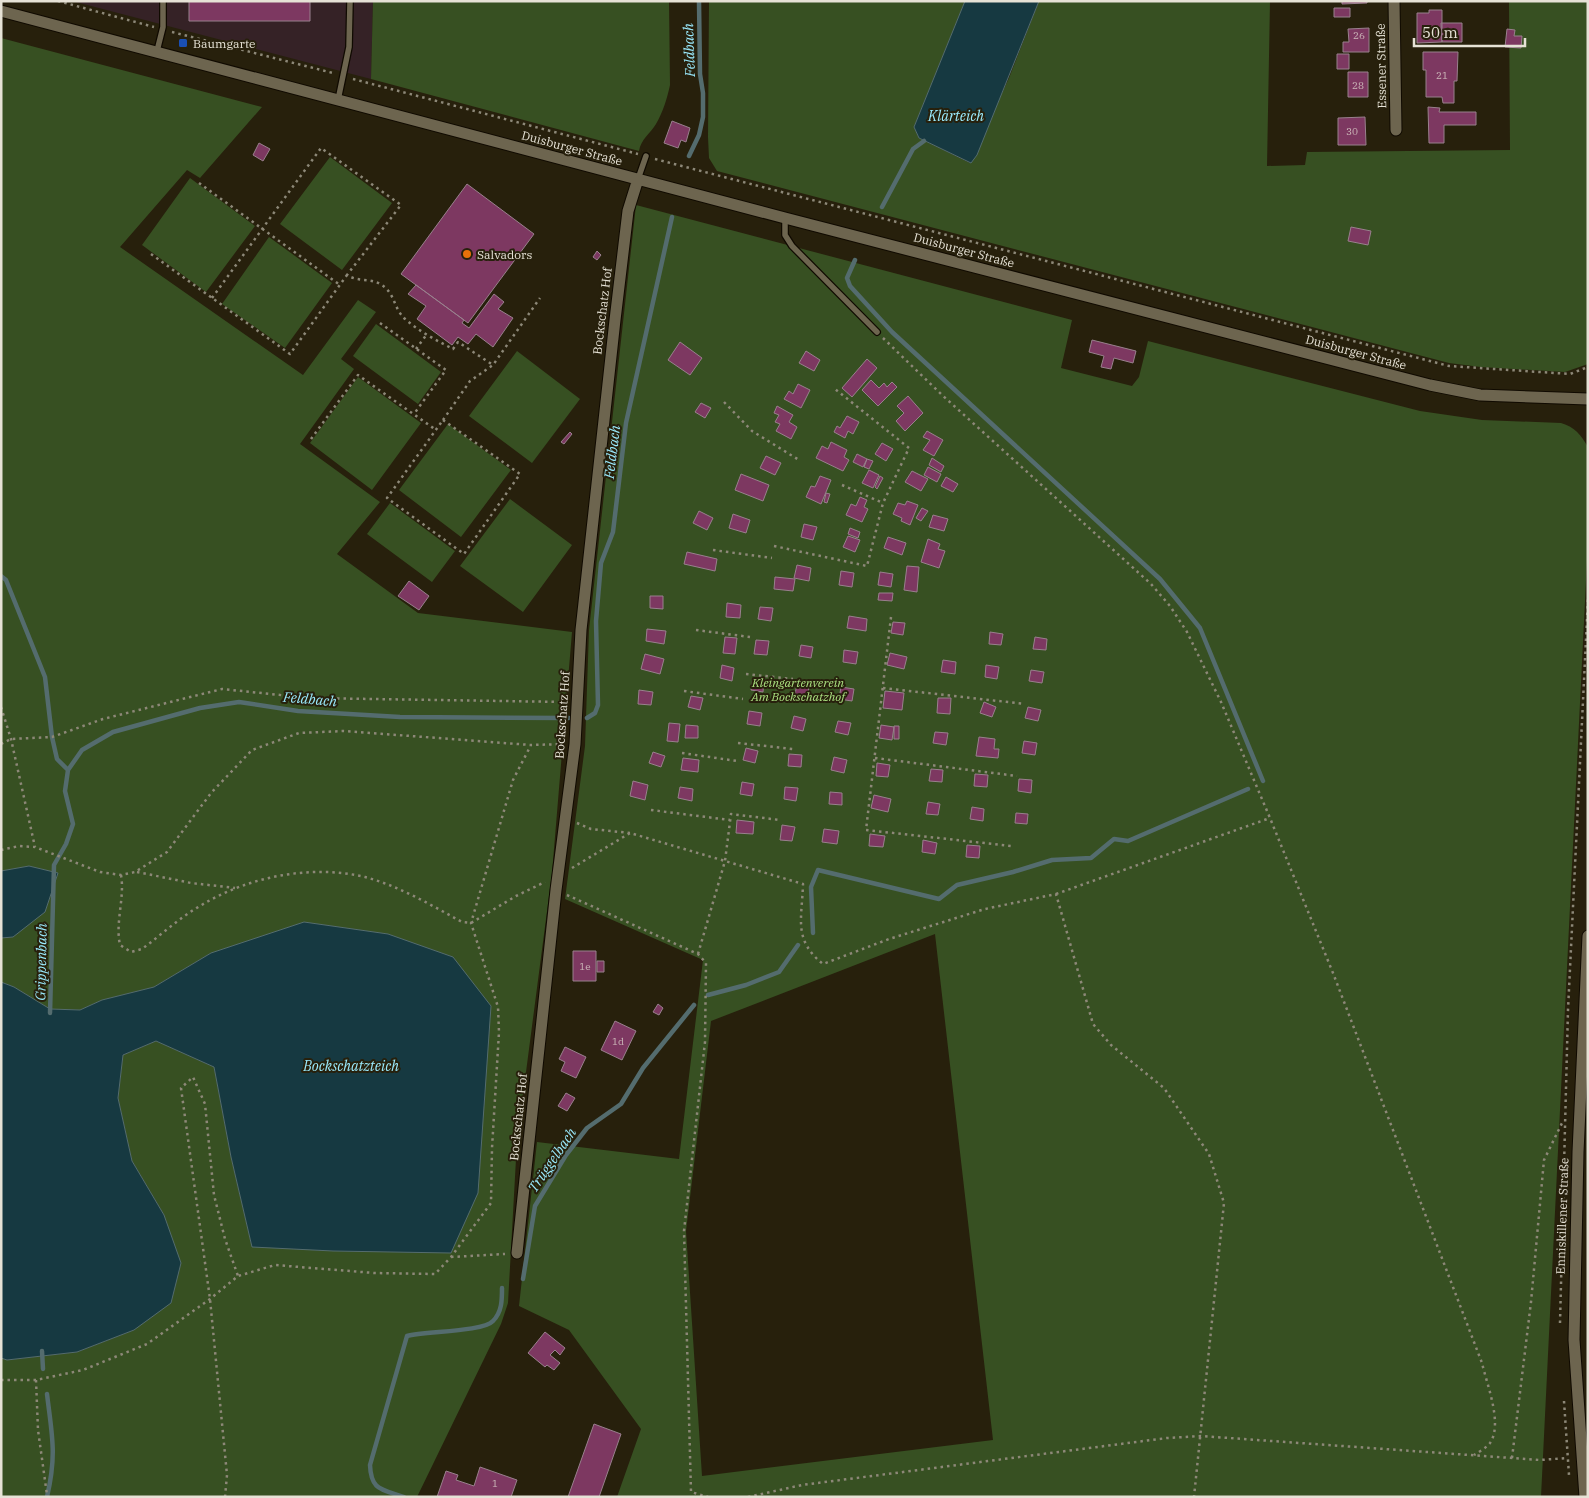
<svg xmlns="http://www.w3.org/2000/svg" width="1589" height="1498" font-family="'IBM Plex Serif',serif">
	<style>
		.industrial { fill: #352226 }
		.green { fill: #375022; fill-rule: evenodd }
		.water { fill: #163941; stroke: #546c6e }
		.lines { fill: none; stroke-linecap: round; stroke-linejoin: round }
		.stream { stroke: #546c6e; stroke-width: 4.5 }
		.building { fill: #7d3861; stroke: #99808d }
		.lane-casing { stroke: #100a00; stroke-width: 8 }
		.street-casing { stroke: #100a00; stroke-width: 13 }
		.path { stroke: #8d8878; stroke-width: 2.5; stroke-dasharray: 2.5 4; stroke-linecap: butt }
		.lane { stroke: #6d654f; stroke-width: 5.5 }
		.street { stroke: #6d654f; stroke-width: 11 }
		.transit-dot { fill: #1a4fb4; stroke: #27200c; stroke-width: 2 }
		.food-dot { fill: #e8710a; stroke: #27200c; stroke-width: 2 }
		.labels { text-anchor: middle; dominant-baseline: central; stroke-width: 4; stroke-linejoin: round; paint-order: stroke }
		.number-label { font-size: 10px; fill: #ccb8b9 }
		.poi-label { font-size: 12px; fill: #e6e2d6; stroke: #27200c; text-anchor: start }
		.street-label { font-size: 12px; fill: #e6e2d6; stroke: #27200c }
		.park-label { font-size: 12px; font-style: italic; fill: #abe181; stroke: #27200c }
		.water-label { font-size: 14px; font-style: italic; fill: #9aeafd; stroke: #27200c }
	</style>
	<rect width="100%" height="100%" fill="#27200c"/>
	<path class="industrial" d="M72 1H373L371 79Z"/>
	<path class="green" d="M373 1H669L670 85C667 99 663 112 656 124 650 134 641 139 639 151L371 79Z
		M709 1H965L914 127 919 138 970 163 1009 78 1039 1H1270L1267 166 1305 165 1307 152 1510 150 1509 1H1588V364L1565 372 1481 367 1449 363 717 171 709 158 708 137Z
		M1 38 262 107 200 178 187 170 120 247 303 375 358 300 376 312 341 359 354 369 300 444 380 502 337 554 418 613 572 632 552 873 517 1141 508 1303 501 1324 417 1497H1V1358L7 1360 77 1352 134 1330 164 1215 132 1161 118 1098 123 1055 156 1041 214 1067 231 1157 252 1247 211 953 154 987 102 1000 80 1010 50 1009 14 987 1 982V938L13 937 58 874 29 866 1 871Z
		M330 157 392 203 342 270 280 224Z
		M190 178 255 226 206 292 142 245Z
		M636 205 1072 320 1061 368 1132 386 1139 377 1148 341 1420 411 1482 420 1561 423C1575 427 1581 435 1588 447V540L1541 1497H617L641 1429 569 1330 519 1306 537 1142 679 1159 703 960 565 899 585 746 589 630ZM935 934 993 1440 702 1476 686 1231 711 1021Z
		M269 237 332 283 285 348 222 304Z
		M376 324 441 372 418 404 353 356Z
		M517 351 580 399 532 463 469 416Z
		M358 377 421 423 372 490 310 443Z
		M448 424 511 470 461 537 399 490Z
		M510 499 572 545 523 612 460 566Z
		M390 503 455 551 432 582 367 534Z"/>
	<path class="water" d="M965 1H1039L977 155 971 163 919 138 914 127Z
		M29 866 58 873 45 912 13 937 1 938V871Z
		M304 922 388 934 453 957 491 1006 478 1193 451 1253 333 1251 252 1247 231 1157 214 1067 156 1041 123 1055 118 1098 132 1161 164 1215 181 1263 171 1303 134 1330 77 1352 7 1360 1 1358V982L14 987 50 1009 80 1010 102 1000 154 987 211 953Z"/>
	<g class="lines">
		<path class="stream" d="M689 156 699 135 703 117V93L700 74 699 1
			M882 207 913 149 924 141
			M855 260 847 278 850 286 892 332 1160 579 1200 628 1263 781
			M1 576 6 580 45 677 52 737 57 759 68 770
			M587 718 595 713 598 705 596 621 601 563 613 532 626 423 672 217
			M813 933 811 887 818 870 939 899 957 885 1013 872 1052 860 1091 858 1114 839 1128 841 1248 789
			M708 995 746 985 779 972 798 945
			M50 1013 54 865 66 844 73 824 65 791 68 770 82 750 113 732 200 708 239 702 298 711 400 717 569 718
			M523 1279 535 1206 566 1155 587 1128 621 1104 643 1068 694 1005
			M42 1351 43 1369
			M47 1497C57 1454 52 1436 47 1394
			M404 1497C382 1489 371 1491 370 1465L407 1336C425 1331 483 1332 493 1321 502 1312 502 1300 502 1288"/>
	</g>
	<path class="building" d="M189 1H310V21H189Z
		M1342 1H1367V3L1342 4Z
		M1334 8H1350V17H1334Z
		M1429 10H1442V42L1417 43V13H1429Z
		M1441 23H1462V42H1442Z
		M1369 28V52H1343V42H1349L1348 29Z
		M1507 29 1515 30 1514 36H1522L1521 48 1505 47Z
		M1423 52H1458L1457 81H1454V103H1443L1442 97H1426V70H1423Z
		M1337 54H1349V69H1337Z
		M1348 72H1368V97H1348Z
		M1428 107 1440 108 1439 112H1476V125H1444V143H1429Z
		M1365 117 1366 145H1338V118Z
		M672 121 690 128 686 142 681 140 678 148 664 143Z
		M259 143 270 149 263 161 253 155Z
		M467 184 534 234 468 323 401 274Z
		M1351 227 1371 231 1368 245 1348 241Z
		M597 251 601 255 597 260 593 257Z
		M416 285 464 320 462 323 469 328 494 294 504 302 498 309 513 318 493 347 476 334 468 344 458 337 452 345 417 319 426 306 408 294Z
		M1092 340 1136 351 1133 363 1114 358 1111 369 1101 367 1104 356 1089 352Z
		M680 342 702 358 690 375 668 360Z
		M806 351 820 360 814 371 799 363Z
		M867 359 877 368 852 397 842 388Z
		M871 380 879 388 884 383 887 387 892 382 897 387 878 406 862 390Z
		M798 384 810 390 801 408 784 399 789 391 793 394Z
		M908 396 923 413 905 431 896 421 904 413 897 406Z
		M701 403 711 408 705 418 695 412Z
		M777 406 793 415 789 422 797 427 791 439 776 431 780 424 775 422 779 415 774 413Z
		M847 416 859 422 853 434 848 431 845 438 834 432 837 426 840 428Z
		M927 431 943 440 934 456 923 450 930 440 923 437Z
		M570 432 572 434 564 444 561 442Z
		M831 442 847 450 844 457 849 460 843 471 816 458 822 446 828 449Z
		M882 443 893 449 886 461 875 454Z
		M857 454 867 459 863 467 853 462Z
		M766 456 781 463 775 475 760 468Z
		M932 458 944 466 941 472 929 465Z
		M867 459 873 461 869 469 864 467Z
		M928 467 941 474 937 482 924 475Z
		M869 470 879 475 873 488 862 483Z
		M912 471 928 479 921 491 905 482Z
		M741 474 769 485 763 501 735 490Z
		M820 476 831 480 821 504 806 497 811 486 815 487Z
		M880 476 883 478 877 489 875 487Z
		M946 477 958 484 953 492 941 486Z
		M826 493 830 494 827 503 824 502Z
		M860 497 867 500 864 507 868 509 862 522 846 515 851 504 856 506Z
		M907 501 918 505 910 525 901 521 902 518 893 514 898 503 905 505Z
		M922 508 928 511 921 521 916 518Z
		M699 511 713 518 707 530 693 523Z
		M733 514 750 520 746 533 729 528Z
		M933 515 948 519 944 531 929 527Z
		M804 524 817 527 813 540 801 537Z
		M850 528 860 532 858 538 848 534Z
		M848 536 860 540 855 552 843 547Z
		M888 537 906 543 902 555 884 548Z
		M928 539 940 544 938 549 945 551 939 568 921 562Z
		M687 552 717 559 715 571 684 564Z
		M797 565 811 568 809 581 794 578Z
		M907 566 919 567 917 592 904 590Z
		M841 571 854 573 852 587 839 585Z
		M880 572 893 574 891 587 878 585Z
		M775 577 795 579 793 591 774 589Z
		M409 581 429 596 419 610 398 596Z
		M879 593H893L892 601 878 600Z
		M650 596H663V609L650 608Z
		M727 603 741 605 740 618 726 617Z
		M760 607 773 608 771 621 758 619Z
		M849 616 867 619 866 631 847 628Z
		M893 622 905 623 903 635 891 633Z
		M647 629 666 631 664 644 646 641Z
		M990 632 1003 634 1001 645 989 644Z
		M725 637 737 638 735 654 723 653Z
		M1035 637 1047 639 1046 650 1033 649Z
		M756 640 769 641 767 655 754 654Z
		M801 645 813 647 811 658 799 656Z
		M844 650 858 652 856 664 843 662Z
		M890 653 907 657 904 669 887 665Z
		M645 654 664 659 660 674 641 669Z
		M943 660 956 662 955 674 941 672Z
		M722 665 734 668 732 681 720 678Z
		M986 665 999 667 997 679 985 677Z
		M1031 670 1044 672 1042 683 1029 681Z
		M753 678 764 679 763 692 751 690Z
		M797 683 809 684 808 697 795 695Z
		M841 687 854 689 852 701 839 699Z
		M639 690 653 692 651 705 638 704Z
		M885 691 904 693 902 710 883 708Z
		M691 696 703 698 700 710 688 707Z
		M938 698H951L950 714 937 713Z
		M984 702 996 707 992 717 980 713Z
		M1028 707 1041 710 1038 721 1025 718Z
		M749 711 762 713 760 726 747 724Z
		M794 716 806 719 803 731 791 728Z
		M838 721 851 723 848 735 835 732Z
		M669 723 680 724 678 742 667 741Z
		M686 725 698 726V738H685Z
		M881 725 894 727 892 740 879 738Z
		M894 726H899V739H894Z
		M935 732 948 733 946 745 933 743Z
		M979 737 995 739 994 749H999L998 758 976 756Z
		M1024 741 1037 743 1035 755 1022 753Z
		M746 748 758 751 755 763 743 760Z
		M653 752 665 756 661 767 649 763Z
		M789 754 802 755 801 767 788 766Z
		M834 757 847 760 844 773 831 770Z
		M683 758 699 760 698 772 681 770Z
		M877 763 890 765 888 777 876 776Z
		M931 769 943 770 942 782 929 781Z
		M975 774 988 775 987 787 974 786Z
		M1019 779 1032 780 1031 793 1018 791Z
		M633 781 648 785 645 800 630 796Z
		M742 782 754 784 752 796 740 794Z
		M680 787 693 789 692 801 678 798Z
		M785 787 798 788 796 801 784 799Z
		M830 792 842 793V805L829 804Z
		M874 795 891 799 888 812 871 808Z
		M928 802 940 804 938 815 926 814Z
		M972 807 984 809 983 821 970 819Z
		M1016 813 1028 814 1027 824 1015 823Z
		M737 820 754 822 753 834 736 833Z
		M782 825 795 827 792 841 780 840Z
		M824 829 839 831 837 844 822 842Z
		M870 834 885 836 883 847 869 846Z
		M923 840 937 843 935 854 922 852Z
		M967 845 980 846 979 858 966 857Z
		M573 951H596V981H573Z
		M597 961H604V972H597Z
		M658 1004 663 1008 659 1015 653 1012Z
		M615 1021 636 1031 622 1060 601 1050Z
		M565 1047 586 1057 576 1078 561 1071 565 1062 559 1059Z
		M566 1093 575 1098 567 1111 558 1106Z
		M545 1332 565 1348 560 1355 555 1350 550 1355 560 1363 554 1370 547 1365 545 1367 528 1353Z
		M594 1424 621 1434 599 1497H568Z
		M480 1467 517 1480 511 1497H437L446 1471 458 1475 456 1480 474 1486Z"/>
	<g class="lines">
		<defs>
			<path id="lane" d="M157 51 163 27V1
				M338 100 349 47 350 1
				M638 179 646 156
				M785 218V235L792 246 877 332"/>
			<path id="street" d="M1394 1 1396 130
				M1 11 785 218 1430 385 1480 395 1588 399
				M517 1253 556 890 575 744 581 630 615 320 628 211 638 179
				M1585 1497 1574 1340 1578 1152 1588 936"/>
		</defs>
		<use href="#lane" class="lane-casing"/>
		<use href="#street" class="street-casing"/>
		<path class="path" d="M58 1 154 27
			M172 32 333 73
			M353 79 638 154
			M655 159 1449 366 1570 374 1588 367
			M199 183 340 285
			M151 254 290 354 347 275
			M212 298 321 148 401 205 347 275C358 282 370 278 380 284 395 292 393 307 404 318 418 331 436 340 453 349L458 342 493 365
			M380 323 446 370 414 414
			M883 338 942 395 1151 584 1170 606 1187 632 1221 702 1270 818 1333 973 1482 1363C1487 1385 1503 1424 1490 1443 1486 1448 1479 1452 1474 1455
			M416 349 427 334
			M724 402 752 431 799 460
			M443 420 520 474 464 554 387 498Z
			M443 420 470 381 493 365 540 298
			M311 439 358 375 436 430
			M842 485 883 503
			M774 546 867 566 883 503 909 448 835 389
			M713 550 772 558
			M891 617 866 830 1011 846
			M696 630 750 637
			M746 674 793 679
			M883 688 1025 704
			M684 691 743 699
			M1 707 11 739 35 847
			M738 743 793 749
			M1 744 11 739 52 737 103 719 222 689 309 698 565 702
			M682 753 737 761
			M875 758 1017 776
			M651 810 730 820
			M577 823 591 829 630 833
			M1 850 19 846 35 847 100 872 121 875 135 872 167 852 211 793 252 750 299 733 344 731 531 745 564 744
			M572 868 630 833 803 884C802 919 793 940 823 964L889 939 985 909 1056 894 1093 1024 1111 1045 1164 1088 1209 1154 1224 1203 1194 1497
			M137 872 191 883 235 888
			M121 875C125 898 115 922 120 945L131 952 142 949C161 935 179 918 200 906 247 877 310 864 365 877 399 886 431 905 462 922L471 923 516 896 545 882
			M1056 894 1270 818
			M567 895 698 954 706 963 705 1042 684 1231 691 1492 708 1497
			M698 954 725 861 731 814 780 820
			M451 1257 505 1254
			M1560 1323 1568 1010 1588 598
			M1 1380H36L83 1370 147 1344 210 1299 238 1276 275 1265 374 1273 435 1274 451 1257 491 1203 492 1148 499 1032 498 1007 471 923 513 780 531 745
			M36 1380 38 1430 47 1495
			M1564 1401 1569 1475
			M1512 1458 1531 1302 1544 1160 1563 1121
			M225 1497 227 1475 210 1299 181 1088 193 1077 205 1104 214 1195 225 1239 238 1276
			M748 1497 802 1485 1167 1438 1201 1436 1540 1460 1567 1458"/>
		<use href="#lane" class="lane"/>
		<use href="#street" class="street"/>
	</g>
	<rect class="transit-dot" x="178" y="38" width="10" height="10" rx="2.5"/>
	<circle class="food-dot" cx="467" cy="254" r="5"/>
	<g class="labels">
		<g class="number-label">
			<text x="1359" y="35">26</text>
			<text x="1442" y="75">21</text>
			<text x="1358" y="85">28</text>
			<text x="1352" y="131">30</text>
			<text x="585" y="966">1e</text>
			<text x="618" y="1041">1d</text>
			<text x="495" y="1483">1</text>
		</g>
		<g class="poi-label">
			<text x="193" y="43">Baumgarte</text>
			<text x="477" y="254">Salvadors</text>
		</g>
		<g class="street-label">
			<text transform="translate(1381 66) rotate(-91)">Essener Straße</text>
			<text transform="translate(572 148) rotate(15)">Duisburger Straße</text>
			<text transform="translate(964 250) rotate(15)">Duisburger Straße</text>
			<text transform="translate(602 311) rotate(-83)">Bockschatz Hof</text>
			<text transform="translate(1356 352) rotate(15)">Duisburger Straße</text>
			<text transform="translate(562 715) rotate(-86)">Bockschatz Hof</text>
			<text transform="translate(518 1117) rotate(-84)">Bockschatz Hof</text>
			<text transform="translate(1562 1216) rotate(-88)">Enniskillener Straße</text>
		</g>
		<g class="park-label">
			<text x="798" y="682">Kleingartenverein<tspan x="798" dy="14">Am Bockschatzhof</tspan></text>
		</g>
		<g class="water-label">
			<text transform="translate(689 50) rotate(-92)">Feldbach</text>
			<text x="956" y="116">Klärteich</text>
			<text transform="translate(612 452) rotate(-83)">Feldbach</text>
			<text transform="translate(310 699) rotate(5)">Feldbach</text>
			<text transform="translate(41 962) rotate(-89)">Grippenbach</text>
			<text x="351" y="1066">Bockschatzteich</text>
			<text transform="translate(552 1160) rotate(-56)">Trüggelbach</text>
		</g>
	</g>
	<rect width="1589" height="1498" fill="none" stroke="#e6e2d6" stroke-width="5"/>
	<path d="M1414 38v8h111v-8" fill="none" stroke="#e6e2d6" stroke-width="2.5"/>
	<text x="1422" y="38" font-size="15" fill="#e6e2d6" stroke="#27200c" stroke-width="4" paint-order="stroke">50 m</text>
</svg>
